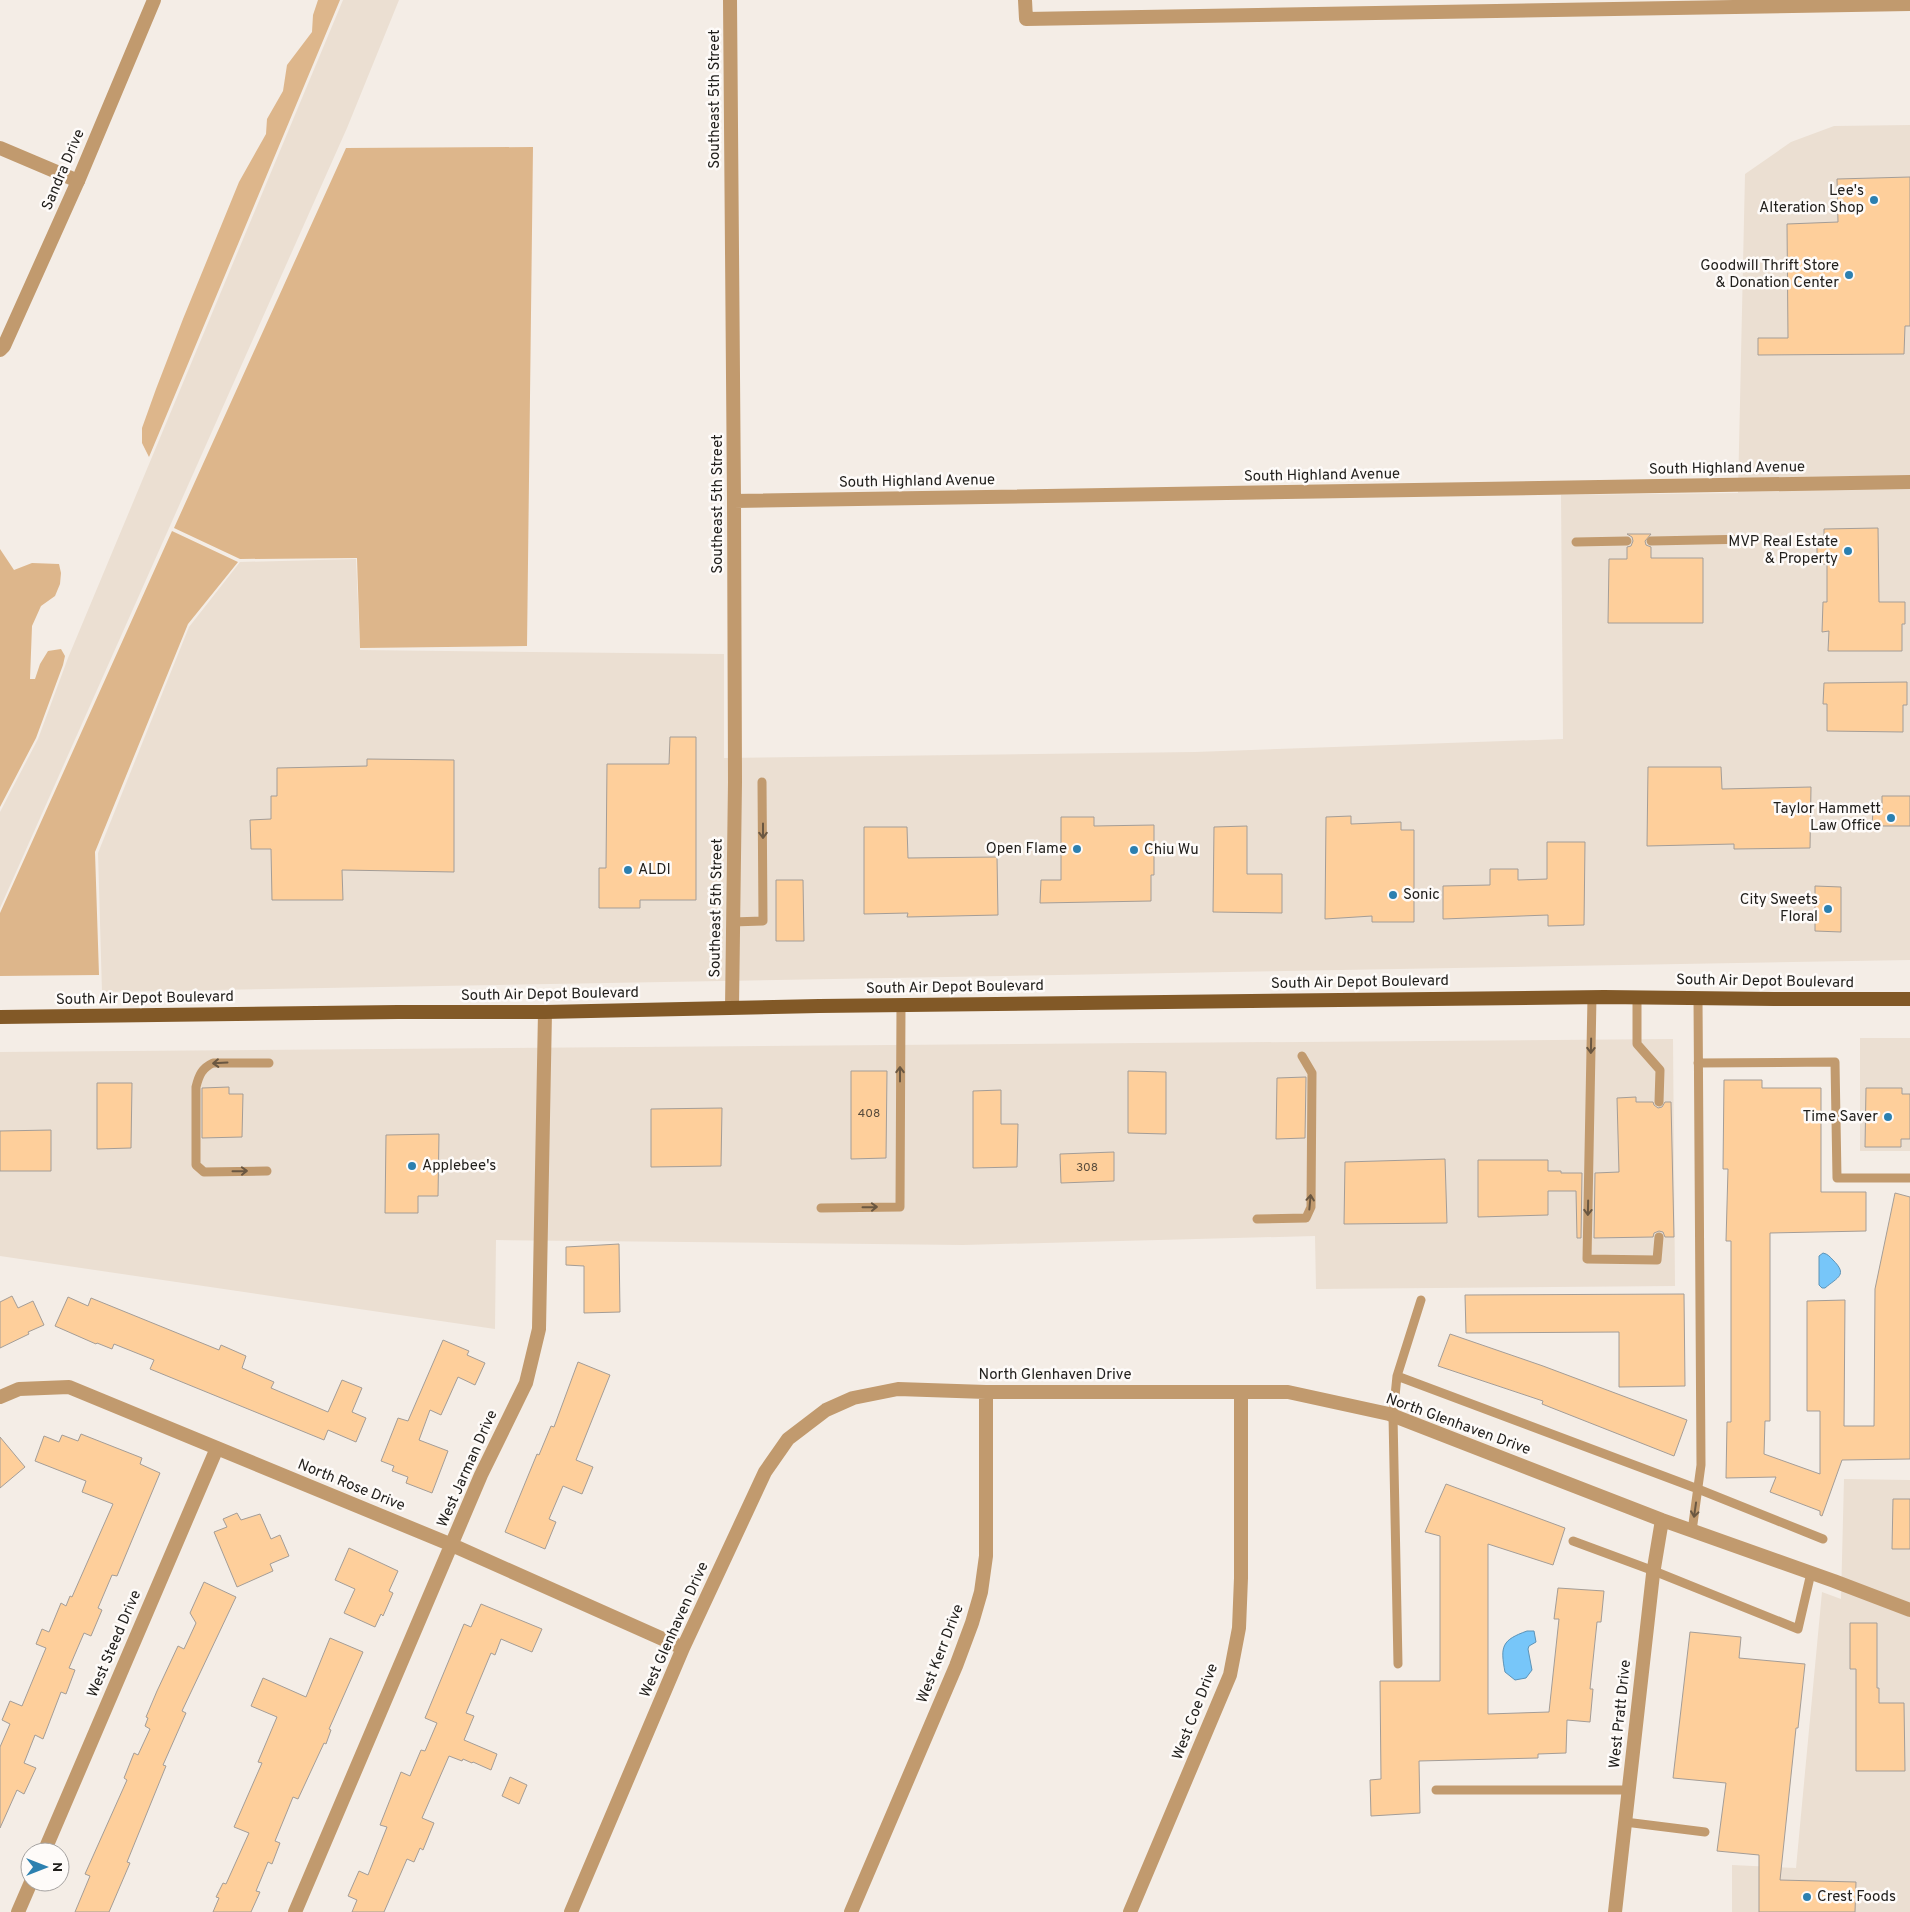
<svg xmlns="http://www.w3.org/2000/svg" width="1910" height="1912" font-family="Overpass,sans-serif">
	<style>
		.built { fill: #ebdfd2 }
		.green { fill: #ddb68b }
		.water { fill: #77c6f9; stroke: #5e94b7 }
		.building { fill: #fecf9b; stroke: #a49d97 }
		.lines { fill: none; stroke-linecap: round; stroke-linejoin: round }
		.service { stroke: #c19a6e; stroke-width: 9 }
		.minor { stroke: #c19a6e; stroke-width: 14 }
		.tertiary { stroke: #c19a6e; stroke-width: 14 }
		.primary { stroke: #825927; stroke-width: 14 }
		.oneway { stroke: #6a5741 }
		.poi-dot { fill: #2c80b0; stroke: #fefbf9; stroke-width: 2 }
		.labels { text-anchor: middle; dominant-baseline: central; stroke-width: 5; stroke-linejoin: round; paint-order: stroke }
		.number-label { font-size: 12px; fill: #594c3c }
		.street-label { font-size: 15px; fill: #22201d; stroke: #fefbf9 }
		.poi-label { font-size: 15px; fill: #22201d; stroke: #fefbf9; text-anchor: end }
	</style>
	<rect width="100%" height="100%" fill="#f4ede6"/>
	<path class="built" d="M343 0H399L347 128 0 908V812L38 739 68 658Z
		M1910 125V960L102 992 98 853 189 627 240 562 356 559 360 650 724 654V758L1195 752 1563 739 1561 495 1738 493 1745 174 1791 142 1834 126Z
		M1860 1038H1910V1151H1860Z
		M1673 1039 1675 1286 1316 1289 1315 1236 963 1245 496 1240 495 1329 0 1256V1052Z
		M1844 1479 1910 1480V1912H1732V1865L1796 1868 1822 1592 1841 1599Z"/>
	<path class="green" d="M318 0H340L149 457 142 443V428L156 389 183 319 239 182 266 134 267 119 283 91 287 65 312 32 313 15Z
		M533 147 527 646 360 648 357 558 240 559 174 528 346 148Z
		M172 531 238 562 188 624 95 852 99 975 0 976V913Z
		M0 549 14 570 32 563 59 564 61 573 60 584 55 596 41 606 32 626 30 679H35L40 664 48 651 61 649 65 656 63 665 36 738 0 807Z"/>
	<path class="water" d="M1823 1253C1828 1254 1830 1257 1833 1260 1848 1275 1838 1277 1825 1288H1822L1819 1285V1256Z
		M1527 1631H1534L1536 1642 1529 1646 1528 1649 1532 1670 1526 1678 1515 1680 1505 1672C1500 1646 1502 1640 1527 1631Z"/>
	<path class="building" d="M1910 177V326H1905L1904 354 1758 355V338H1788L1787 224 1838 222 1837 179Z
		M1878 528 1879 602H1905V624H1902V651H1828L1829 631 1822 632 1823 602H1827V564H1817V538H1824V529Z
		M1627 534H1651L1645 541 1646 545 1651 547V558H1703V623H1608L1609 559H1627V547L1631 546 1633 541 1632 537Z
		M1907 682V705H1903V732L1827 731V704H1823L1824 683Z
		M670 737H696V900H640V908H599V868H606L607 764H669Z
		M367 759 454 760V872L342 870 343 900H272L271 849H251L250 820 271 819V796H277V768L367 766Z
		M1648 767H1721L1722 789 1811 787 1810 848 1734 849V844L1647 846Z
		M1882 796H1910V826H1872L1873 811H1882Z
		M1351 816V824L1401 822V830H1414V922H1372V916L1325 919 1326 817Z
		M1061 817H1094V826L1154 825V875H1151V901L1040 903 1041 880H1061Z
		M1247 826V874H1282V913L1213 912 1214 827Z
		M864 827H907L908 858 997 857 998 915 907 917 908 913 864 914Z
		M1547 842H1585L1584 925 1548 926V915L1443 919V886L1490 885V869H1518V880L1547 879Z
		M776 880H803L804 941H776Z
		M1815 886 1841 887V932L1815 931Z
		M851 1071H887L886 1158 851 1159Z
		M1128 1071 1166 1072V1134L1128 1133Z
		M1306 1077 1305 1138 1276 1139 1277 1078Z
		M1724 1080H1762V1088H1821V1192H1866V1231L1770 1233V1421H1765L1764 1454 1820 1474V1411H1807V1301L1845 1300 1844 1426H1874L1875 1289 1895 1193 1910 1197V1459L1842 1460 1822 1516 1820 1515V1511L1770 1492 1776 1477 1726 1478 1727 1422H1731V1241H1726L1728 1169H1723Z
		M97 1083H132L131 1148 97 1149Z
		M229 1087V1094H243L242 1137 202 1138V1088Z
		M1866 1088H1902V1094H1910V1139H1901V1147H1865Z
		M1001 1090V1124H1018L1017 1167 973 1168V1091Z
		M1636 1097V1102H1653L1654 1105 1658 1108 1662 1107 1665 1102H1671L1674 1237H1665L1663 1232 1659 1231 1654 1233 1653 1237 1594 1238 1595 1173 1619 1172 1617 1098Z
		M722 1108 721 1166 651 1167V1109Z
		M51 1130V1171H0V1131Z
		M439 1134 438 1196H418V1213H385L386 1135Z
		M1114 1152V1181L1061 1183 1060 1154Z
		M1445 1159 1447 1223 1344 1224 1345 1162Z
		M1478 1160H1548V1171H1561V1173H1582L1581 1238H1577L1576 1191H1548V1215L1478 1217Z
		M619 1244 620 1312 584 1313V1266L566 1265V1247Z
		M1684 1294 1685 1386 1619 1387V1332L1466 1333 1465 1295Z
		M12 1296 18 1308 33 1301 44 1325 28 1332 29 1334 0 1348V1302Z
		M68 1297 88 1306 91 1298 219 1350 221 1345 246 1356 242 1368 274 1382 271 1388 328 1412 342 1380 362 1388 352 1412 366 1418 356 1442 328 1430 324 1440 150 1369 154 1360 114 1344 112 1349 97 1343 96 1344 55 1326Z
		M1450 1334 1543 1366 1687 1420 1674 1456 1542 1404 1543 1401 1438 1366Z
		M443 1340 469 1351 467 1355 485 1363 475 1385 458 1377 441 1415 430 1410 419 1440 448 1451 432 1493 406 1483 408 1477 392 1471 394 1466 381 1461 398 1418 408 1421Z
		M578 1362 610 1375 576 1460 593 1467 582 1494 563 1486 549 1519 556 1522 545 1549 505 1532 537 1454 539 1455 551 1426 554 1427Z
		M81 1434 142 1458 140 1464 160 1473 117 1576 112 1575 98 1608 102 1610 91 1636 84 1633 69 1668 75 1670 66 1694 61 1692 43 1739 35 1735 24 1763 36 1768 24 1794 17 1790 0 1828V1747L10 1724 2 1720 10 1701 22 1706 46 1648 36 1644 42 1629 49 1632 61 1603 66 1606 70 1596 72 1597 113 1504 82 1492 86 1481 35 1461 44 1436 59 1442 62 1435 78 1441Z
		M0 1437 25 1467 0 1488Z
		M1446 1484 1565 1528 1553 1565 1488 1544V1714L1549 1712 1559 1619H1554L1558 1588 1604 1591 1601 1622H1597L1590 1689H1593L1590 1722 1567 1720 1566 1753 1538 1754V1758L1419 1761 1420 1813 1371 1816 1370 1780 1381 1779 1380 1681H1440V1536L1425 1532Z
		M1893 1499H1910V1549H1892Z
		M237 1513 241 1520 260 1514 271 1539 280 1535 289 1556 270 1564 273 1571 237 1587 214 1532 227 1527 223 1519Z
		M349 1548 398 1571 389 1591 393 1593 383 1616 381 1614 375 1627 344 1613 355 1589 335 1580Z
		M204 1582 236 1597 182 1711 186 1713 163 1765 166 1766 127 1862 130 1863 109 1912H75L90 1876 85 1874 127 1780 124 1778 134 1753 138 1755 150 1729 145 1726 148 1718 146 1717 157 1691 178 1646 184 1649 196 1623 190 1613Z
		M481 1604 542 1629 532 1652 501 1639 495 1655 491 1653 466 1713 474 1716 464 1740 497 1754 491 1770 473 1762 472 1763 463 1759 462 1761 449 1756 422 1818 434 1823 423 1850 420 1848 414 1862 407 1859 384 1912H352L357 1900 348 1896 359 1871 368 1875 387 1827 380 1825 401 1772 410 1776 421 1750 425 1751 437 1723 425 1718 464 1624 471 1627Z
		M1850 1623H1877V1688H1879V1703H1904L1905 1771H1856V1669H1850Z
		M1690 1632 1741 1637 1739 1658 1805 1664 1798 1728H1796L1780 1880 1856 1882 1855 1912H1759V1855L1717 1851 1726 1783 1673 1778Z
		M330 1638 363 1652 329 1729 331 1730 326 1744 324 1743 298 1799 293 1797 275 1841 280 1843 272 1864 268 1862 256 1891 260 1892 251 1912H213L219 1898 216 1897 223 1883 226 1884 249 1833 234 1827 262 1763 258 1762 277 1717 251 1706 263 1678 306 1697Z
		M510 1777 527 1785 519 1804 502 1796Z"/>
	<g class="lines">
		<path class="service" d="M1651 541 1752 539
			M1576 542 1627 541
			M732 922 763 921 762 782
			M1637 996V1044L1660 1070 1659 1102
			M1592 997 1587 1259 1657 1260 1659 1237
			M1698 1063 1835 1062 1837 1178H1910
			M267 1171 204 1172 196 1165V1087C199 1075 202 1068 213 1063H269
			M821 1208 900 1207 901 1005
			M1257 1219 1306 1218 1311 1207 1312 1073 1302 1056
			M1397 1376 1698 1489 1823 1539
			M1692 1531 1701 1465 1698 998
			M1573 1541 1654 1571 1798 1629 1811 1573
			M1398 1664 1393 1416 1397 1376 1421 1300
			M1436 1790H1629
			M1625 1822 1705 1832"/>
		<path class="minor" d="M730 0 734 501 735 782 732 1007
			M1025 0 1026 19 1910 4
			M0 148 78 181
			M734 501 1910 482
			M0 1397 19 1389 69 1387 452 1545 683 1648
			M44 1852 217 1448
			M18 1912 31 1882
			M295 1912 481 1475 526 1383 539 1329 545 1012
			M571 1912 683 1648 765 1472 788 1439 826 1410 853 1398 898 1389 986 1392H1288L1389 1414 1662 1520 1834 1581 1910 1610
			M851 1912 956 1666 972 1623 981 1592 986 1556V1392
			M1130 1912 1230 1675 1239 1628 1241 1578V1392
			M1615 1912 1653 1574 1662 1520"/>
		<path class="tertiary" d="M0 350 4 346 78 181 154 0"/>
		<path class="primary" d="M0 1017 398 1012H545L819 1006 1604 997 1774 999H1910"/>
	</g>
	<defs><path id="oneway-shaft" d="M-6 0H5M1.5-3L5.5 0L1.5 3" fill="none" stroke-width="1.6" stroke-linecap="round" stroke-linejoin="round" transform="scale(1.25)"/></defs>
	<g class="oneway">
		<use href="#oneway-shaft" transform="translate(763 831) rotate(90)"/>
		<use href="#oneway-shaft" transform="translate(1591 1046) rotate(91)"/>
		<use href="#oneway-shaft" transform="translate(220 1063) rotate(177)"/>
		<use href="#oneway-shaft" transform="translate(900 1074) rotate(-90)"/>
		<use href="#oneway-shaft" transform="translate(240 1171) rotate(-1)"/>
		<use href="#oneway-shaft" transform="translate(1310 1202) rotate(-85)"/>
		<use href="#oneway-shaft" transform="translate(870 1207) rotate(-1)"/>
		<use href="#oneway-shaft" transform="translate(1588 1208) rotate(91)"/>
		<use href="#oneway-shaft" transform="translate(1695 1510) rotate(98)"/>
	</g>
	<g class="poi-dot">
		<circle cx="1874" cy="200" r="5"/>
		<circle cx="1849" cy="275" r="5"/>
		<circle cx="1848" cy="551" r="5"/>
		<circle cx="1891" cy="818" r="5"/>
		<circle cx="1077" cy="849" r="5"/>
		<circle cx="1134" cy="850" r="5"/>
		<circle cx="628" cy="870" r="5"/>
		<circle cx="1393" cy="895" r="5"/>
		<circle cx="1828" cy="909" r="5"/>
		<circle cx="1888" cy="1117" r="5"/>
		<circle cx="412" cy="1166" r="5"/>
		<circle cx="1807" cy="1897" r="5"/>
	</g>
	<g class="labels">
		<g class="number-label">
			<text x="869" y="1114">408</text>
			<text x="1087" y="1168">308</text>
		</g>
		<g class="street-label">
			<text transform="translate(715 99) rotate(-90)">Southeast 5th Street</text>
			<text transform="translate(64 170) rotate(-67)">Sandra Drive</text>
			<text transform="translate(1727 469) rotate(-1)">South Highland Avenue</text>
			<text transform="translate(1322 476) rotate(-1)">South Highland Avenue</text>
			<text transform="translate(917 482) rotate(-1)">South Highland Avenue</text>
			<text transform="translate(718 504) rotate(-90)">Southeast 5th Street</text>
			<text transform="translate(717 908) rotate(-89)">Southeast 5th Street</text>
			<text transform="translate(1765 982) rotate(1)">South Air Depot Boulevard</text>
			<text transform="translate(1360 983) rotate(-1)">South Air Depot Boulevard</text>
			<text transform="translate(955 988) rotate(-1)">South Air Depot Boulevard</text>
			<text transform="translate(550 995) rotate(-1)">South Air Depot Boulevard</text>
			<text transform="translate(145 999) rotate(-1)">South Air Depot Boulevard</text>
			<text x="1055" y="1375">North Glenhaven Drive</text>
			<text transform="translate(1458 1425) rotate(20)">North Glenhaven Drive</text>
			<text transform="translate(468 1469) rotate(-66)">West Jarman Drive</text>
			<text transform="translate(351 1486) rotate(22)">North Rose Drive</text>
			<text transform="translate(675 1630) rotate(-66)">West Glenhaven Drive</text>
			<text transform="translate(115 1644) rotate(-67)">West Steed Drive</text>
			<text transform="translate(941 1654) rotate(-69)">West Kerr Drive</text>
			<text transform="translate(1196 1712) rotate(-69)">West Coe Drive</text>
			<text transform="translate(1621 1714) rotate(-84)">West Pratt Drive</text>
		</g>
		<g class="poi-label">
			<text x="1864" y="191">Lee's<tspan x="1864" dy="17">Alteration Shop</tspan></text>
			<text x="1839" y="266">Goodwill Thrift Store<tspan x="1839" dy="17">&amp; Donation Center</tspan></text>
			<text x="1838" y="542">MVP Real Estate<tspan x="1838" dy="17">&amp; Property</tspan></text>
			<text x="1881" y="809">Taylor Hammett<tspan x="1881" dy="17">Law Office</tspan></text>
			<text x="1067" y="849">Open Flame</text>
			<text x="1144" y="850" text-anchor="start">Chiu Wu</text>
			<text x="638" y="870" text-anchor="start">ALDI</text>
			<text x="1403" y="895" text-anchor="start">Sonic</text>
			<text x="1818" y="900">City Sweets<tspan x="1818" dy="17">Floral</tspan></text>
			<text x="1878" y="1117">Time Saver</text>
			<text x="422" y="1166" text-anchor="start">Applebee's</text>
			<text x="1817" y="1897" text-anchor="start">Crest Foods</text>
		</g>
	</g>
	<g transform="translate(45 1867) rotate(90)"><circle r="24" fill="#fefbf9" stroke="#a6a3a1"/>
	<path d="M0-4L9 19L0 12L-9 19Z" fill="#2c80b0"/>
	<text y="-8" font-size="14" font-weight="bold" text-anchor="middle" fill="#22201d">N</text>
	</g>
</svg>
